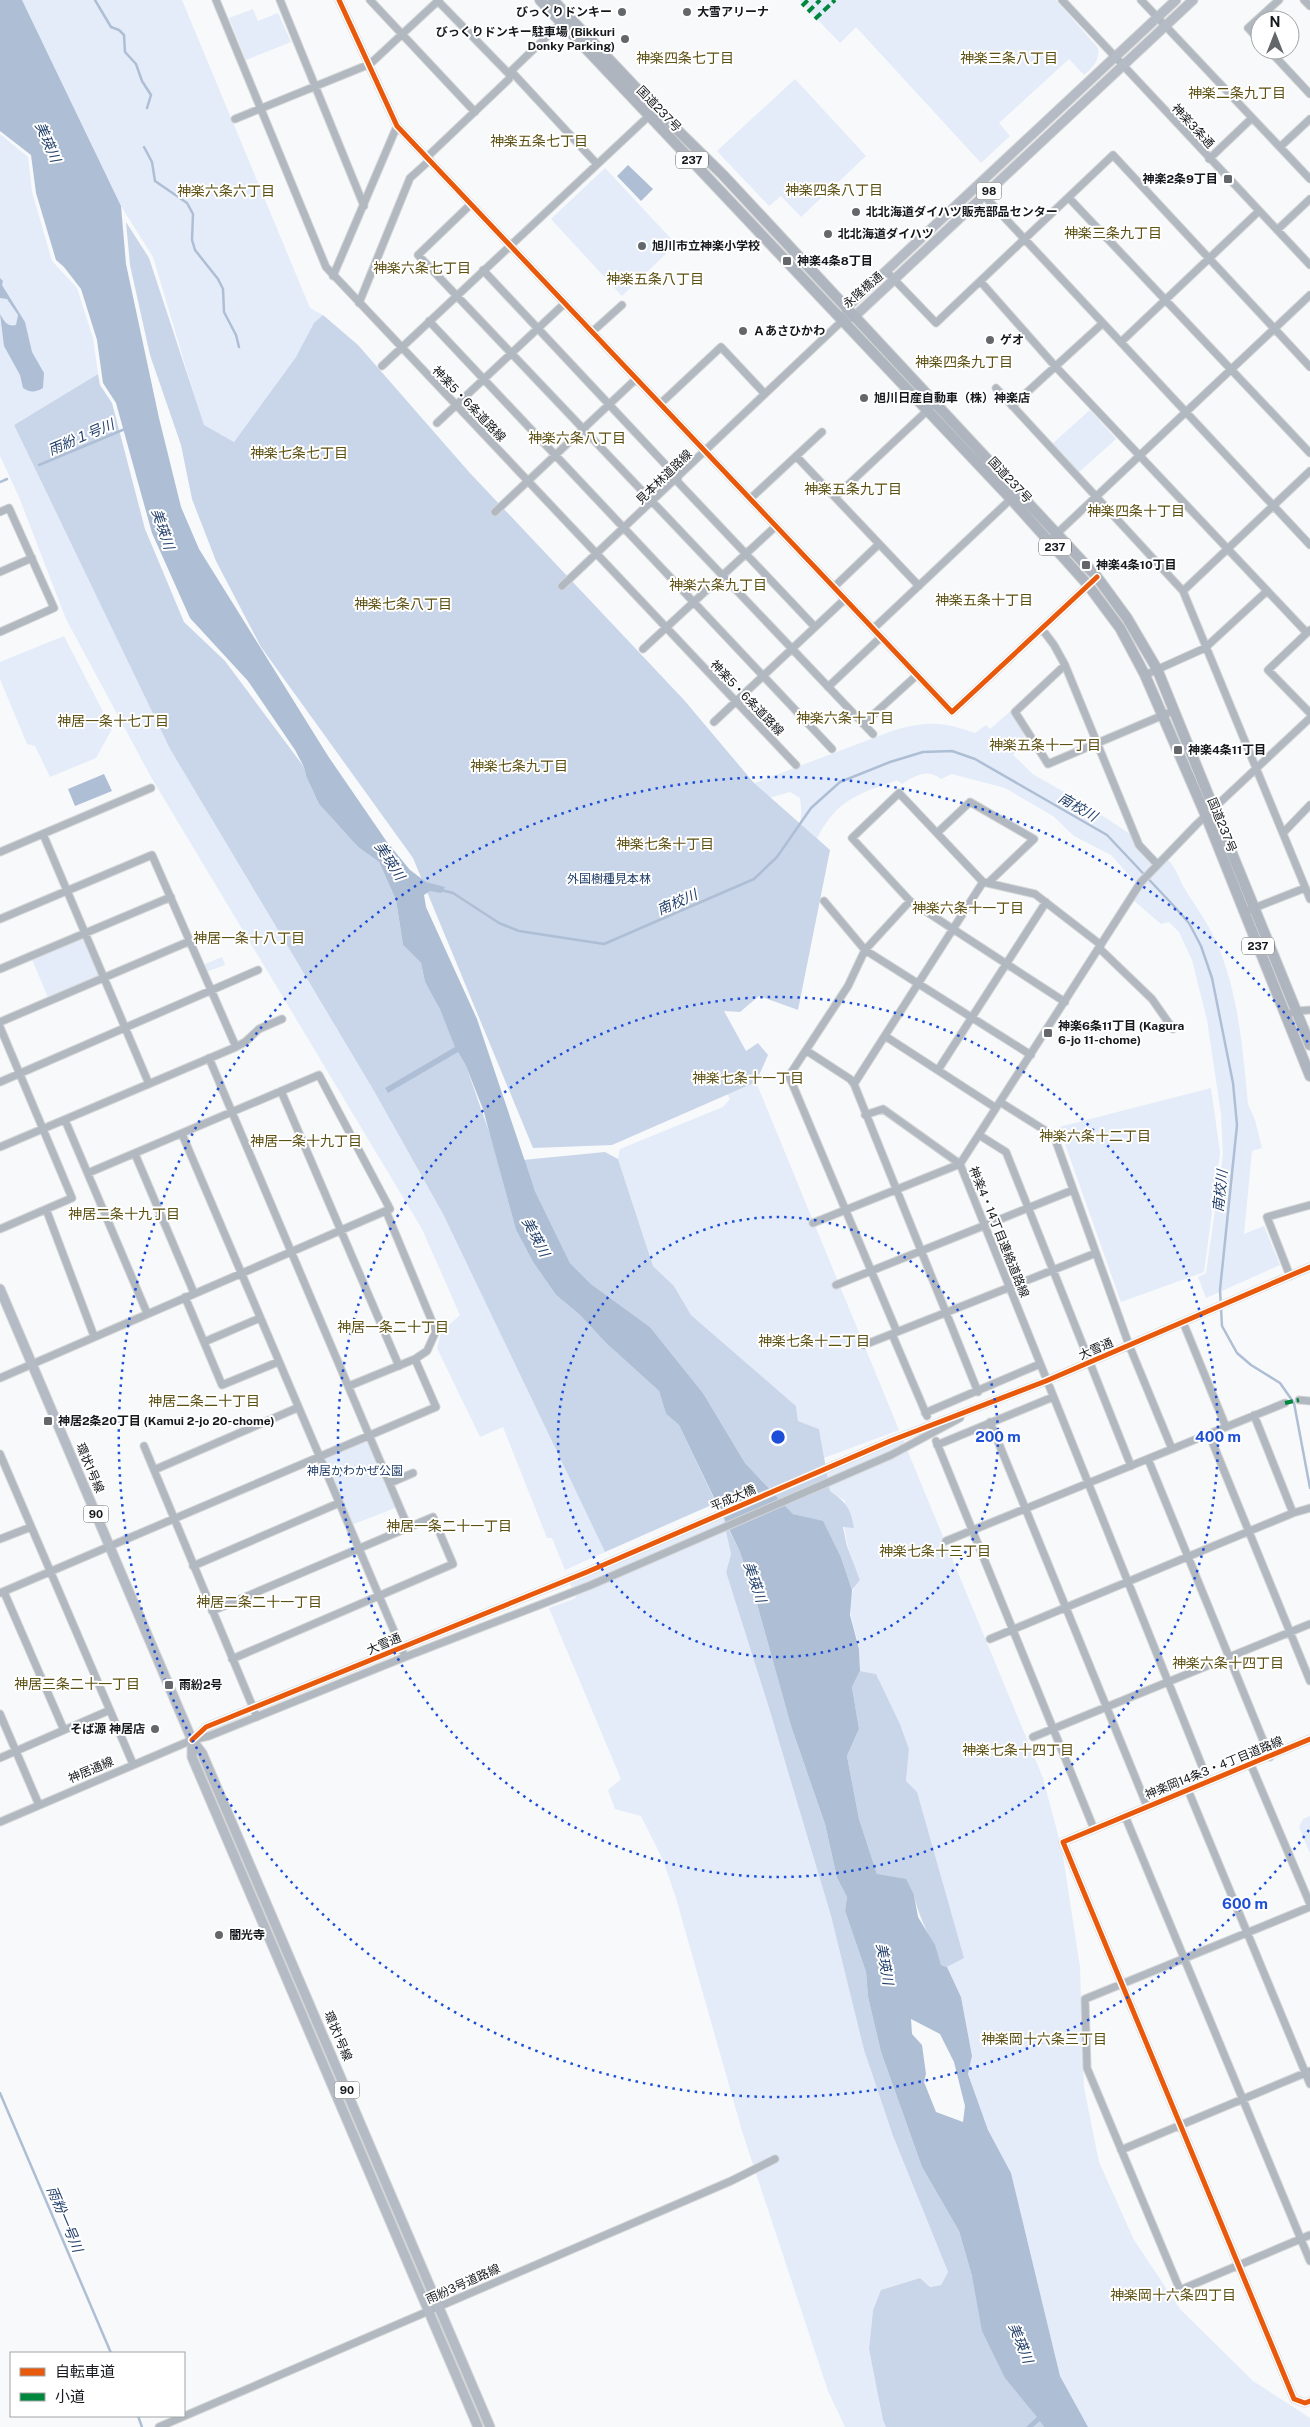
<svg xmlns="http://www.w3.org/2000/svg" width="1310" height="2427" font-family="'Public Sans','Noto Sans JP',sans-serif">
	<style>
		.green { fill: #e4ecf9 }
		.forest { fill: #c9d6e9 }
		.water { fill: #aebed5; fill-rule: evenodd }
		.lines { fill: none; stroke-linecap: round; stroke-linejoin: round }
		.stream { stroke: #aebed5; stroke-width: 2.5 }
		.minor-casing { stroke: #d4d5d6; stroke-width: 9 }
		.major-casing { stroke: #d4d5d6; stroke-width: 11 }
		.highway-casing { stroke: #d4d5d6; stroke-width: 12 }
		.minor { stroke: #b2b8c0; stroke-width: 7 }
		.major { stroke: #b5bbc4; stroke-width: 9 }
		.highway { stroke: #afb5be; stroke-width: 10 }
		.quiet { stroke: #00873e; stroke-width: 4; stroke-dasharray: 8 4; stroke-linecap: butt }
		.cycleway-casing { stroke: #fff; stroke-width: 8 }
		.cycleway { stroke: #e8590c; stroke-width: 5 }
		.ring { fill: none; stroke: #1d4ed8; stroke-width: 2.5; stroke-dasharray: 2.5 5 }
		.poi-dot { fill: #64676a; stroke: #fff; stroke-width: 2 }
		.labels { text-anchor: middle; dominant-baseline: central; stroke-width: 4; stroke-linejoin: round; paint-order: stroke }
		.shield { fill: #fff; stroke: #5b5d60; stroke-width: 1 }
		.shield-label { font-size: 11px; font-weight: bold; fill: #15181c }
		.poi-label { font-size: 12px; font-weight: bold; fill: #15181c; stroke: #fff; text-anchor: start }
		.street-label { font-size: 12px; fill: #15181c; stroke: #fff }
		.park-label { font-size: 12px; fill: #1f3c67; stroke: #fff }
		.neighbourhood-label { font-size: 14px; fill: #5c5012; stroke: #fff }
		.water-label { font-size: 14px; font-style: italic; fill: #23406c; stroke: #fff }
		.centre { fill: #1d4ed8; stroke: #fff; stroke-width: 2.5 }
		.ring-label { font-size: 15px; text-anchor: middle; font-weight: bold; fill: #1d4ed8; stroke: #fff; stroke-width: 4; stroke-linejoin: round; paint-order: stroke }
	</style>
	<rect width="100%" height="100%" fill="#f7f9fb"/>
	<path class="green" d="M22 0H182L310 308 323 315 311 328 341 376 464 639 482 666V678L495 703 497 723 507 734 517 758 526 771V783L530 789 583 825 628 831 892 731C927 721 941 721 975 733L986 725 990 729 1013 709 1025 738 1013 755 1034 775 1082 802 1130 834 1136 845 1152 864 1136 883 1111 855 1074 836 1053 816 1005 788 952 774 941 779C927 768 915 776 902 784L897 780C882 786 866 790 853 798 828 811 810 845 807 872L792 883 736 916 720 920 707 929 697 928 691 938 680 946 679 967 696 980 729 1043 756 1082 899 1430 824 1458 819 1429 798 1421 796 1406 691 1315 674 1286 653 1266 618 1159 620 1149 723 1107 730 1099 705 1056 630 991 624 961 626 949 631 941 644 932C666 922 689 913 711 904 726 897 743 892 757 884 787 867 806 832 800 798L790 792 765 799 685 830 633 853 605 852 578 845 546 830 516 805 501 787 484 744 478 741C464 752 456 763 437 764L423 753 403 730 395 724 385 710 377 679 385 669 389 656 414 639 433 633 307 366 296 357 234 442 203 425 153 257 121 206Z
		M799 0H1056L1098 48C1100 61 1093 67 1084 75L1069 59 999 123 1010 136 981 163 856 27 840 43Z
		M253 9 258 21 278 13 291 42 246 60 229 18Z
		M795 79 866 156 801 217 781 196 769 206 717 151Z
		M0 134 28 157 32 192 52 261 77 288 93 338 98 374 14 425 170 749 374 1091 443 1214 605 1552 565 1570 552 1538H547L503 1427 480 1437 437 1348 441 1332 460 1315 422 1229 151 777 66 619 19 497 0 456Z
		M605 168 676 244 622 296 551 219Z
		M1090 410 1116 439 1078 473 1052 444Z
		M64 636 112 729 96 758 50 777 35 746 27 744 0 679V662Z
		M1167 859C1177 868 1179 880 1186 891 1198 910 1212 929 1220 951 1239 999 1243 1052 1248 1104L1255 1120 1262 1148 1252 1151 1244 1234 1264 1226 1280 1265 1206 1298 1198 1277 1206 1273 1223 1155 1221 1114 1207 1020 1192 960 1179 932 1169 922 1161 924 1132 899Z
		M85 934 105 979 50 1002 31 957Z
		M222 957 225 965 206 972 203 965Z
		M1211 1088 1220 1152 1204 1272 1121 1302 1059 1127Z
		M369 1436 400 1506 349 1526 318 1456Z
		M903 1440 1043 1778 1062 1850 1080 1967 1084 2088 1099 2162 1134 2240 1180 2309 1253 2381 1310 2418V2427H1088L1060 2376 1011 2173 988 2130 968 2074 972 2056 961 1997 947 1967 963 1958 906 1781 909 1749 900 1724 876 1674 860 1671C859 1663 860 1655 859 1647 854 1623 841 1601 860 1580 848 1549 842 1535 845 1501L830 1491 827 1472Z
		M723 1518 731 1554 726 1572 769 1708 831 1916 864 2050 893 2136 948 2272 941 2285 930 2287 920 2278 881 2290 873 2310 869 2349 886 2427H845L828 2391 742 2131 676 1898 663 1860 641 1816 615 1809 608 1790 621 1779 549 1608 576 1598 570 1584Z
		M1310 1816V1853L1299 1827 1303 1819Z"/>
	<path class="forest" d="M126 222 149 258 204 425 234 442 296 357 314 323 323 315 358 345 469 472 684 700 754 783 830 850 798 1010 759 996 740 1012 724 1011 746 1051 758 1043 768 1055 756 1082 612 1145 533 1148 413 858 261 647 216 561 192 499 181 445 150 355 130 265Z
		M98 374 100 385 112 403 145 529 184 622 225 661 304 767 306 776 319 804 358 847 379 862 396 900 403 945 421 963 425 982 441 1009 458 1052 466 1066 491 1137 516 1230 533 1262 556 1295 580 1315 606 1343 659 1391 666 1414 679 1425 716 1503 605 1552 443 1214 374 1091 170 749 14 425Z
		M605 1152 618 1159 653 1266 674 1286 691 1315 796 1406 798 1421 819 1429 830 1491C846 1502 851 1509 854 1528L843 1527 847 1546 860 1580 852 1590 841 1557 823 1522 793 1514 745 1463 703 1393 650 1327 591 1284 570 1263 535 1191 523 1160Z
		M723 1518 740 1552 755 1597 791 1726 825 1824 837 1878 847 1897 845 1911 866 1972 868 1997 881 2052 922 2167 959 2231 972 2276 1044 2427H886L883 2420 869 2349 873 2310 881 2290 920 2278 930 2287 941 2285 948 2272 893 2136 864 2050 831 1916 769 1708 726 1572 731 1554Z
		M860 1671 876 1674 900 1724 909 1749 906 1781 917 1792 964 1958 947 1967 941 1965C933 1939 920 1923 914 1895L877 1874 859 1819 847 1756 859 1729 852 1687Z"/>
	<path class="water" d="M0 0H22L121 206 126 264 159 418 181 507 199 549 328 756 387 842 410 870 426 882 445 887 441 893 430 891 424 895 426 907 477 1019 535 1191 570 1263 591 1284 650 1327 703 1393 745 1463 793 1514 823 1521 841 1557 852 1590 850 1615 859 1649 860 1671 852 1687 859 1729 847 1756 859 1819 877 1874 906 1879 914 1895 918 1917 935 1945 941 1965 947 1967 961 1997 972 2056 968 2074 988 2130 1011 2173 1060 2376 1088 2427H1044L1040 2421 1033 2427H1026L1037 2417 1005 2378 982 2331 972 2276 959 2231 922 2167 881 2052 868 1997 866 1972 845 1911 847 1897 837 1878 825 1824 791 1726 755 1597 740 1552 679 1425 666 1414 659 1391 606 1343 580 1315 556 1295 533 1262 516 1230 483 1109 466 1066 458 1052 388 1093 385 1088 455 1047 440 1009 425 982 421 963 403 945 396 900 379 862 358 847 319 804 306 776 304 767 295 750 248 681 190 618 152 533 116 403 103 383 97 340 81 289 64 267 56 260 36 193 31 155 0 131ZM911 2019 940 2034 954 2062 965 2106 963 2122 936 2112 924 2082 926 2074 922 2045 912 2034Z
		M628 165 653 189 641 201 617 176Z
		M0 278 3 281 2 285 25 322 32 352 44 373 43 388C36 392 30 393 23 388L20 375 4 346 0 314C4 321 7 327 16 325L18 315 7 299 0 298Z
		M104 774 112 791 75 806 68 789Z"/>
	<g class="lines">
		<path class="stream" d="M95 0 111 27 119 30 124 35 125 52 136 64 142 81 151 95 147 108
			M144 147 152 162 155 181 187 203 193 214 192 240 195 250 218 279 223 289 224 312 236 335 239 347
			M39 465 125 429
			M0 482 7 479
			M441 890 453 893 499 923 519 931 604 944 754 879 777 857 811 808 840 782 890 762 923 752 952 751 975 759 1107 835 1172 904 1189 923 1201 946 1212 978 1233 1083 1237 1125 1220 1290 1222 1326 1237 1353 1251 1365 1280 1383 1294 1403 1310 1488
			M0 2093 111 2353
			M138 2416 142 2427"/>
		<defs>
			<path id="minor" d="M216 0 326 267 796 765
				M280 0 364 206
				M339 0 397 126 952 712 1097 577
				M370 0 475 112
				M437 0 510 75
				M1062 0 1310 265
				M1141 0 1310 179
				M1304 0 1310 6
				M1260 41 1248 28 1279 0
				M1269 50 1310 94
				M511 71 596 163
				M235 119 370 64 439 0
				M1280 147 1310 119
				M427 157 509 79 511 71 561 23
				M1209 159 1252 118
				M976 187 1310 545
				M1069 198 1310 453
				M471 204 418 255 873 734
				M1277 230 1310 199
				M483 270 678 478
				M886 271 936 323 1113 155 1310 367
				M333 276 397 126
				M980 281 1055 366 1307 633
				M359 303 410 178 430 160
				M429 321 832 749
				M592 332 622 305
				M1121 342 1259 211
				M382 366 652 113
				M996 388 1183 591 1310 899
				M660 404 721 347 765 394
				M1012 406 1103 323
				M437 423 565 303
				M796 456 919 586
				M676 480 815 627
				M835 497 930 408
				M750 499 822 432
				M0 512 9 508 54 608 0 632
				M495 512 636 379
				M1049 541 1310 295
				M0 572 32 558
				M562 586 843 320
				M834 587 879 544
				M1183 591 1310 471
				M873 629 1013 497
				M1042 629 1054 645 1065 665 1139 845 1157 864
				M1310 630 1268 670 1310 713
				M643 649 776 526
				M1065 665 1015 712 1048 764 1173 711
				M1145 675 1205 648 1267 591
				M828 687 881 637
				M714 722 845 599
				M863 724 917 675
				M937 833 970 802 1034 839 988 883
				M1283 833 1310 805
				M43 834 149 1084
				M0 852 151 788
				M824 901 865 950 1031 1055
				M1244 912 1305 888
				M0 919 152 855 236 1047
				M1099 948 1152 999 1173 1029
				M0 969 171 897
				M1065 1002 910 901 852 838 899 793 983 882 1035 894 1101 945
				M1285 1015 1297 1011 1310 1010
				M0 1022 190 941
				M0 1027 72 1198 0 1229
				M885 1036 996 1108
				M807 1051 850 1079 854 1084 978 1392
				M209 1058 408 1527
				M938 1070 1046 902
				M0 1082 258 970
				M854 1084 983 882
				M281 1091 399 1366
				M1000 1102 1054 1136 1129 1345 1172 1449
				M865 1115 883 1109 960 1164
				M65 1120 147 1313
				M182 1134 403 1652
				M979 1135 1006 1152 1131 1466
				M0 1147 236 1047 245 1042 259 1029 282 1019
				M135 1154 194 1293
				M960 1164 1208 1781
				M960 1164 1141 882 1197 824 1310 718
				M46 1209 94 1336
				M813 1223 960 1164
				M1290 1276 1267 1217 1310 1205
				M836 1285 1073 1190
				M185 1297 222 1385 278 1362
				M1183 1322 1226 1427
				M897 1332 789 1076 848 986 865 950 910 901
				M892 1334 927 1416
				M204 1342 260 1318
				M864 1345 1096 1253
				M0 1378 390 1209 319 1075 88 1173
				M349 1386 415 1359 427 1351 436 1331 386 1211
				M1299 1400 1310 1401
				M925 1413 1040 1364
				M1254 1415 1293 1513
				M990 1422 1147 1806
				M1209 1434 1310 1681
				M936 1441 1094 1829
				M937 1445 1053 1397
				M144 1446 257 1717
				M0 1454 133 1764
				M1148 1459 1270 1757
				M154 1470 297 1408
				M390 1483 413 1473
				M0 1539 31 1527
				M946 1541 1285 1403
				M193 1566 339 1503
				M4 1592 64 1730
				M0 1593 436 1407 415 1359
				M212 1611 433 1517 453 1564 232 1659
				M990 1639 1293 1513 1310 1508
				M0 1714 39 1805
				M1033 1737 1310 1624
				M1310 1739 1063 1842 1294 2399 1305 2403 1310 2401
				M192 1740 206 1727 587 1572 890 1441 1046 1381 1310 1267
				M0 1758 110 1710
				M1251 1765 1310 1904
				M1188 1790 1310 2084
				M1125 1816 1310 2261
				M0 1822 192 1740 209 1736 405 1657 591 1585 891 1455 960 1418
				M1310 1907 1085 1999 1087 2068 1180 2290 1310 2235
				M1121 2150 1310 2071
				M159 2427 731 2181 775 2159"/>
			<path id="major" d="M846 313 847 307 886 271 1176 0
				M843 320 855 316 1193 0
				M0 1289 192 1740 202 1753 490 2427
				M192 1740V1757L478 2427"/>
			<path id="highway" d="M540 0 1011 499 1088 585 1120 628 1145 675 1206 816 1310 1076
				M553 0 656 109 723 175 1097 577 1127 618 1157 669 1310 1045"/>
		</defs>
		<use href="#minor" class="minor-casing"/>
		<use href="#major" class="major-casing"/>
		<use href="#highway" class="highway-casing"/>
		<use href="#minor" class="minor"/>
		<use href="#major" class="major"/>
		<use href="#highway" class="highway"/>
		<path class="quiet" d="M802 6 808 0
			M808 12 820 0
			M815 19 835 0
			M1285 1403 1299 1400"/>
		<defs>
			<path id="cycleway" d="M339 0 397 126 952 712 1097 577
				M1310 1739 1063 1842 1294 2399 1305 2403 1310 2401
				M192 1740 206 1727 587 1572 890 1441 1046 1381 1310 1267"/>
		</defs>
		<use href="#cycleway" class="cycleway-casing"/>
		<use href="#cycleway" class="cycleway"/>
	</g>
	<g class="ring">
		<circle cx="778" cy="1437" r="220"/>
		<circle cx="778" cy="1437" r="440"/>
		<path d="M1309 1830A660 660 0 1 1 1309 1044"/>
	</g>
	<g class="poi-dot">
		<circle cx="622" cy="12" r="5"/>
		<circle cx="687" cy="12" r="5"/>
		<circle cx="625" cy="39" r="5"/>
		<rect x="1223" y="174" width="10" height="10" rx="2.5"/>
		<circle cx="856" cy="212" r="5"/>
		<circle cx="828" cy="234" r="5"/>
		<circle cx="642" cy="246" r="5"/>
		<rect x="782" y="256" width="10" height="10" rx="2.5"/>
		<circle cx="743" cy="331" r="5"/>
		<circle cx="990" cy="340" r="5"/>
		<circle cx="864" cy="398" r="5"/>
		<rect x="1081" y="560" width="10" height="10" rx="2.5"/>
		<rect x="1173" y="745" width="10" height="10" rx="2.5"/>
		<rect x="1043" y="1028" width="10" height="10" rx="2.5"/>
		<rect x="43" y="1416" width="10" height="10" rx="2.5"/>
		<rect x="164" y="1680" width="10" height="10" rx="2.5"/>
		<circle cx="155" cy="1729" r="5"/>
		<circle cx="219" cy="1935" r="5"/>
	</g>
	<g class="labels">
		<g class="shield">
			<rect x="676" y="151.5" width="32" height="17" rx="4"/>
			<rect x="976.5" y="182.5" width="25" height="17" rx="4"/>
			<rect x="1039" y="538.5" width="32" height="17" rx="4"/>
			<rect x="1242" y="937.5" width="32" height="17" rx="4"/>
			<rect x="83.5" y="1505.5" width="25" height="17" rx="4"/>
			<rect x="334.5" y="2081.5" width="25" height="17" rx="4"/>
		</g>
		<g class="shield-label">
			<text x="692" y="160">237</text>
			<text x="989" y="191">98</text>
			<text x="1055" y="547">237</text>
			<text x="1258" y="946">237</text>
			<text x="96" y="1514">90</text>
			<text x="347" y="2090">90</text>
		</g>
		<g class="poi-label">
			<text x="612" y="12" text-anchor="end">びっくりドンキー</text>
			<text x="697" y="12">大雪アリーナ</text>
			<text x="615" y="32" text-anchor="end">びっくりドンキー駐車場 (Bikkuri<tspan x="615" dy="14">Donky Parking)</tspan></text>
			<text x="1218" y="179" text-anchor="end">神楽2条9丁目</text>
			<text x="866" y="212">北北海道ダイハツ販売部品センター</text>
			<text x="838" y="234">北北海道ダイハツ</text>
			<text x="652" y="246">旭川市立神楽小学校</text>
			<text x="797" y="261">神楽4条8丁目</text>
			<text x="753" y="331">Ａあさひかわ</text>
			<text x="1000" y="340">ゲオ</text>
			<text x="874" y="398">旭川日産自動車（株）神楽店</text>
			<text x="1096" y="565">神楽4条10丁目</text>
			<text x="1188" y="750">神楽4条11丁目</text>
			<text x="1058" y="1026">神楽6条11丁目 (Kagura<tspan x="1058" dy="14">6-jo 11-chome)</tspan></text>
			<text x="58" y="1421">神居2条20丁目 (Kamui 2-jo 20-chome)</text>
			<text x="179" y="1685">雨紛2号</text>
			<text x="145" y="1729" text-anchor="end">そば源 神居店</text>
			<text x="229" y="1935">闇光寺</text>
		</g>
		<g class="street-label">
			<text transform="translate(659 109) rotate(46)">国道237号</text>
			<text transform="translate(1193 126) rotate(47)">神楽3条通</text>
			<text transform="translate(863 290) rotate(-41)">永隆橋通</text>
			<text transform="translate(469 404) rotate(46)">神楽5・6条道路線</text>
			<text transform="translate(664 477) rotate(-44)">見本林道路線</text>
			<text transform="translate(1010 480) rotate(47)">国道237号</text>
			<text transform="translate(747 698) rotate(46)">神楽5・6条道路線</text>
			<text transform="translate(1222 825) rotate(68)">国道237号</text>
			<text transform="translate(999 1232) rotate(68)">神楽4・14丁目連絡道路線</text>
			<text transform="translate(1096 1349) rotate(-23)">大雪通</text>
			<text transform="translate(90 1468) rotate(67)">環状1号線</text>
			<text transform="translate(733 1498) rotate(-23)">平成大橋</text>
			<text transform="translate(384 1644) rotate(-23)">大雪通</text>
			<text transform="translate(1214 1768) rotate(-22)">神楽岡14条3・4丁目道路線</text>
			<text transform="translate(91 1770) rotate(-23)">神居通線</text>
			<text transform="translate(338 2036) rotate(67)">環状1号線</text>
			<text transform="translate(463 2284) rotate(-24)">雨紛3号道路線</text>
		</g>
		<g class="park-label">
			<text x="609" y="879">外国樹種見本林</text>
			<text x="355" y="1471">神居かわかぜ公園</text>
		</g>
		<g class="neighbourhood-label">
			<text x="685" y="58">神楽四条七丁目</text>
			<text x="1009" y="58">神楽三条八丁目</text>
			<text x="1237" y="93">神楽二条九丁目</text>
			<text x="539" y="141">神楽五条七丁目</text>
			<text x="834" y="190">神楽四条八丁目</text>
			<text x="226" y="191">神楽六条六丁目</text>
			<text x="1113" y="233">神楽三条九丁目</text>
			<text x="422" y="268">神楽六条七丁目</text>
			<text x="655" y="279">神楽五条八丁目</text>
			<text x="964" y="362">神楽四条九丁目</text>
			<text x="577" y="438">神楽六条八丁目</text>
			<text x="299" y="453">神楽七条七丁目</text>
			<text x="853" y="489">神楽五条九丁目</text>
			<text x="1136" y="511">神楽四条十丁目</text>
			<text x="718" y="585">神楽六条九丁目</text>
			<text x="984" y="600">神楽五条十丁目</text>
			<text x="403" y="604">神楽七条八丁目</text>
			<text x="845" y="718">神楽六条十丁目</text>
			<text x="113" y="721">神居一条十七丁目</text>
			<text x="1045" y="745">神楽五条十一丁目</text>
			<text x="519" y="766">神楽七条九丁目</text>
			<text x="665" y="844">神楽七条十丁目</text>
			<text x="968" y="908">神楽六条十一丁目</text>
			<text x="249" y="938">神居一条十八丁目</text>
			<text x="748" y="1078">神楽七条十一丁目</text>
			<text x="1095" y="1136">神楽六条十二丁目</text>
			<text x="306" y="1141">神居一条十九丁目</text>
			<text x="124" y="1214">神居二条十九丁目</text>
			<text x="393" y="1327">神居一条二十丁目</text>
			<text x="814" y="1341">神楽七条十二丁目</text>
			<text x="204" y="1401">神居二条二十丁目</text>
			<text x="449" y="1526">神居一条二十一丁目</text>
			<text x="935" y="1551">神楽七条十三丁目</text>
			<text x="259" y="1602">神居二条二十一丁目</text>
			<text x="1228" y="1663">神楽六条十四丁目</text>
			<text x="77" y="1684">神居三条二十一丁目</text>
			<text x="1018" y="1750">神楽七条十四丁目</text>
			<text x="1044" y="2039">神楽岡十六条三丁目</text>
			<text x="1173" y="2295">神楽岡十六条四丁目</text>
		</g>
		<g class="water-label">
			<text transform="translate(48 142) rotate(66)">美瑛川</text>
			<text transform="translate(81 437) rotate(-23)">雨紛１号川</text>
			<text transform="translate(163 529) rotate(71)">美瑛川</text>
			<text transform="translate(1078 807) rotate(30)">南校川</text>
			<text transform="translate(390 861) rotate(57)">美瑛川</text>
			<text transform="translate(677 902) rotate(-24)">南校川</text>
			<text transform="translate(1220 1191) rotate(-84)">南校川</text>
			<text transform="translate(536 1237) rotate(62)">美瑛川</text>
			<text transform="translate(755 1582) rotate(71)">美瑛川</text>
			<text transform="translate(885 1964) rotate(80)">美瑛川</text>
			<text transform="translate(65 2219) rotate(67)">雨粉一号川</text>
			<text transform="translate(1021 2343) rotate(68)">美瑛川</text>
		</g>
	</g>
	<circle cx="778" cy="1437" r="8" class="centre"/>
	<g class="ring-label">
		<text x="998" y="1442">200 m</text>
		<text x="1218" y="1442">400 m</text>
		<text x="1245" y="1909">600 m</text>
	</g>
	<rect x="10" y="2352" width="175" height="65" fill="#ffffff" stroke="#a1a3a4"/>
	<rect x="20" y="2368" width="25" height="8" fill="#e8590c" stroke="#a1a3a4"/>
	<text x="55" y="2377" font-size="15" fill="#15181c">自転車道</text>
	<rect x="20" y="2393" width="25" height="8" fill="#00873e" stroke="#a1a3a4"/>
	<text x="55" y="2402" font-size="15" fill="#15181c">小道</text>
	<g transform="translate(1275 35)"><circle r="24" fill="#ffffff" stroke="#a1a3a4"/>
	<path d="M0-4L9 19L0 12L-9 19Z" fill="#64676a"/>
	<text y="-8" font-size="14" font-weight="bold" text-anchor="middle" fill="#15181c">N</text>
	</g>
</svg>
